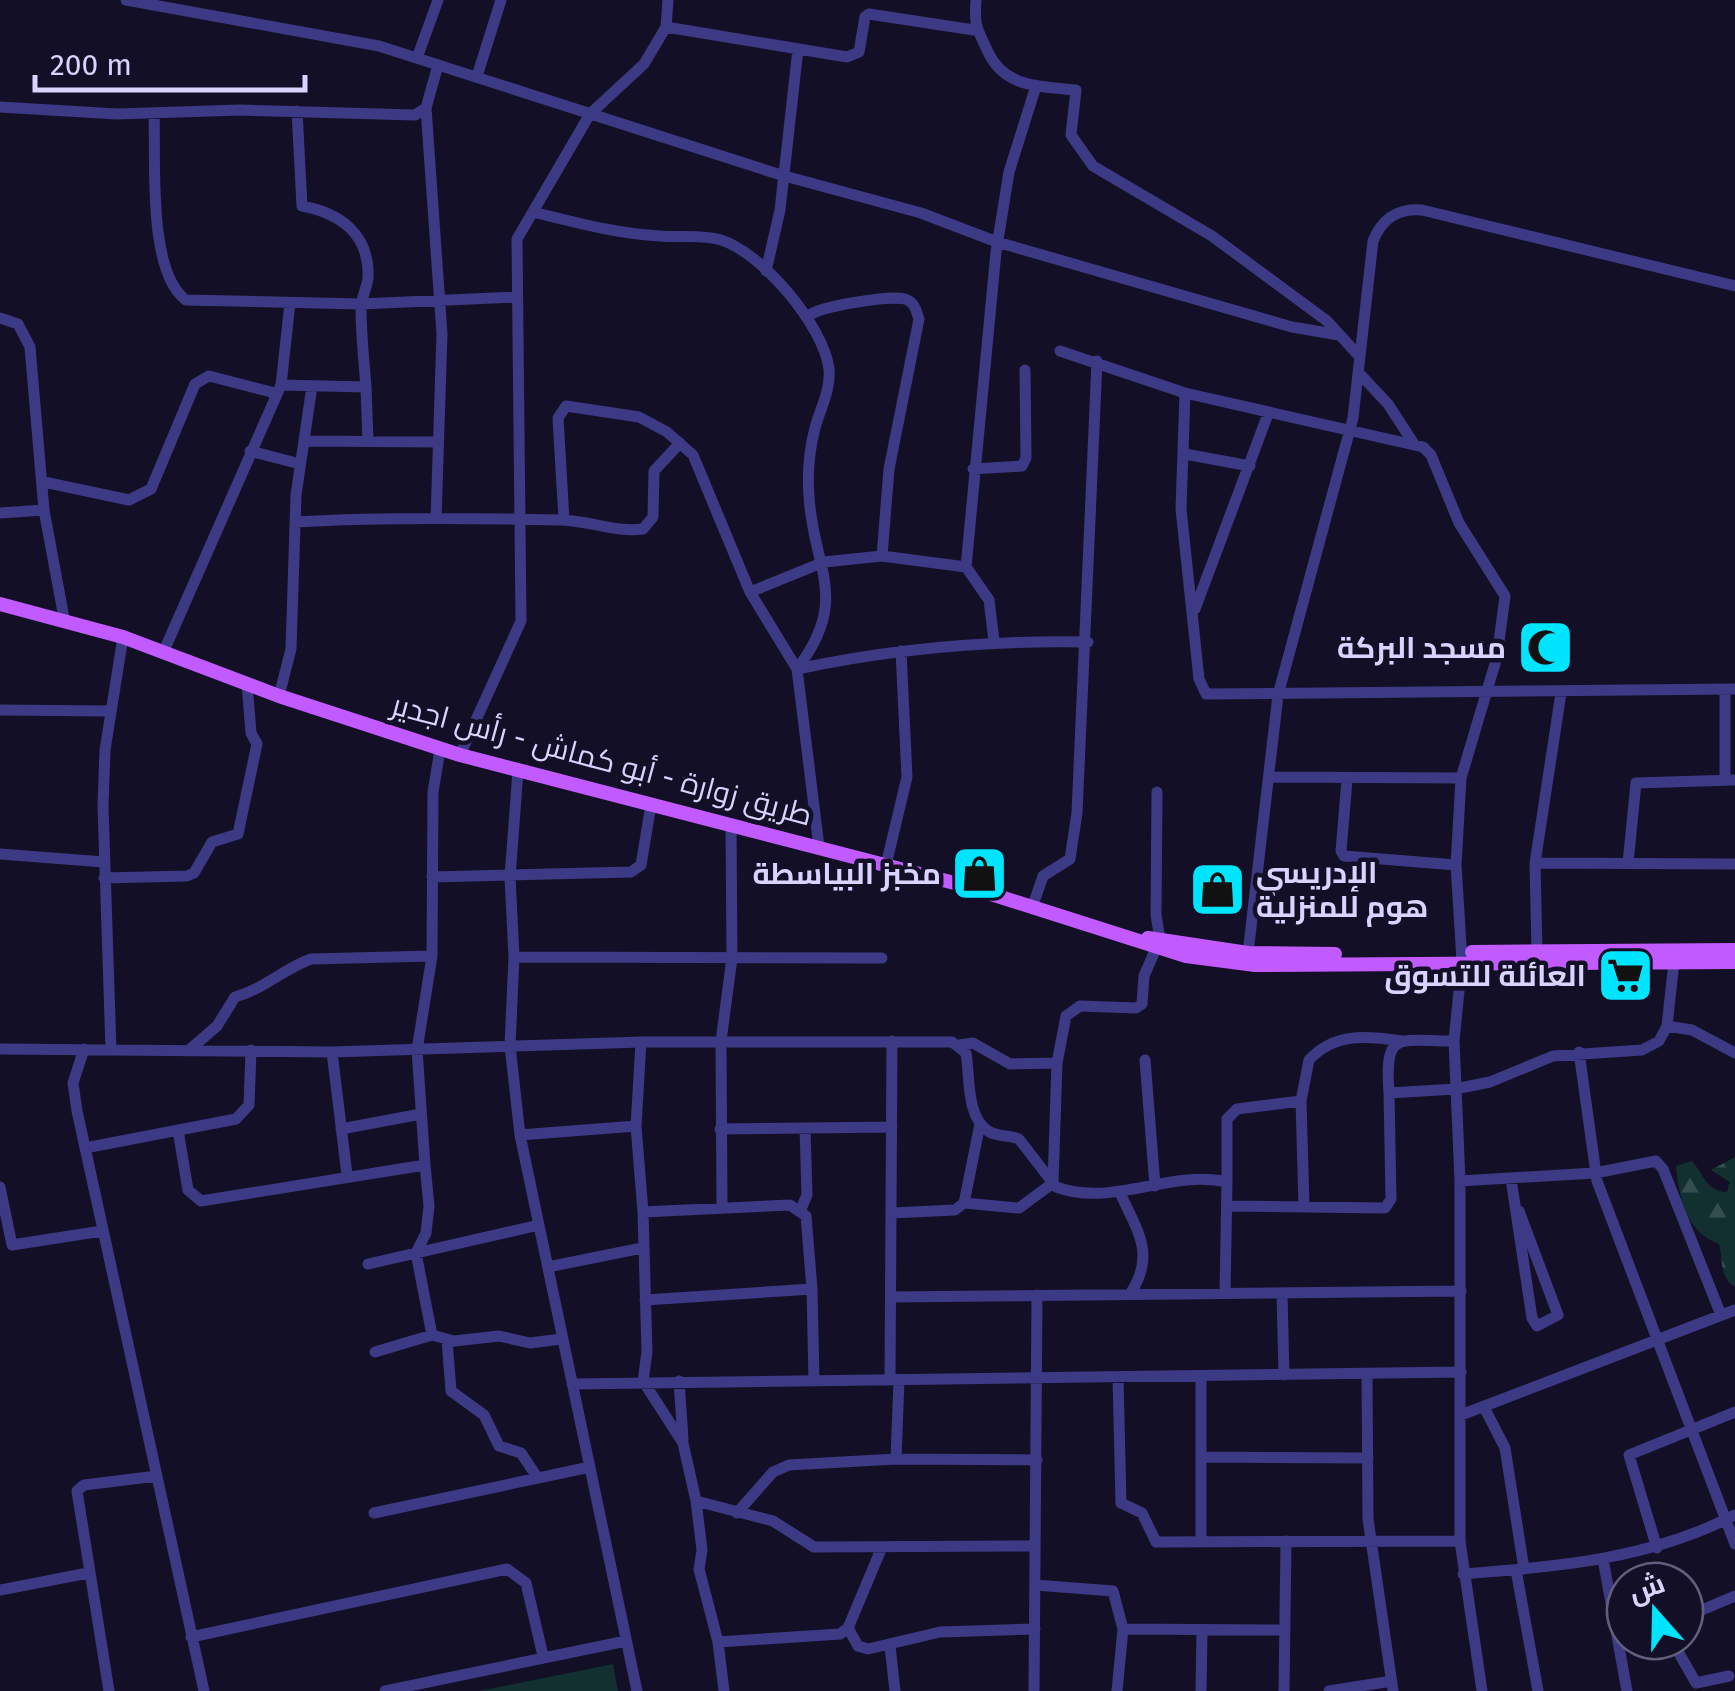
<svg xmlns="http://www.w3.org/2000/svg" width="1735" height="1691" font-family="'Fira Sans',Cairo,sans-serif">
	<style>
		.green { fill: #12302f }
		.forest { fill: url(#forest-firs) }
		.lines { fill: none; stroke-linecap: round; stroke-linejoin: round }
		.minor { stroke: #3d3a85; stroke-width: 11 }
		.major { stroke: #c25bff; stroke-width: 14 }
		.labels { text-anchor: middle; dominant-baseline: central; stroke-width: 9; stroke-linejoin: round; paint-order: stroke }
		.poi-label { font-size: 30px; font-weight: bold; fill: #d9d4ff; stroke: #130f26; text-anchor: end }
		.street-label { font-size: 30px; fill: #d9d4ff; stroke: #130f26 }
	</style>
	<defs>
		<pattern id="forest-firs" width="22" height="20" patternUnits="userSpaceOnUse" patternTransform="scale(2.5)"><rect width="22" height="20" fill="#12302f"/><path d="M5 1l3.5 6h-7zM16 11l3.5 6h-7z" fill="#344d4e"/></pattern>
	</defs>
	<rect width="100%" height="100%" fill="#130f26"/>
	<path class="green" d="M613 1664 618 1691H479Z"/>
	<path class="forest" d="M1735 1157V1287C1718 1276 1724 1261 1719 1244 1686 1232 1679 1198 1676 1166L1692 1161C1704 1175 1706 1191 1727 1192L1730 1182 1711 1170Z"/>
	<g class="lines">
		<path class="minor" d="M126 0 379 46 781 175 921 213 997 242 1292 327 1339 335
			M976 0C974 27 977 28 988 52 1005 88 1039 86 1076 90L1071 135 1093 166 1212 236 1327 321 1360 357
			M666 27 847 57 859 52 865 17 869 14 974 30
			M417 58 438 0
			M477 76 501 0
			M0 107 117 114 240 110 415 115 426 108 438 65
			M426 108 442 334 436 519
			M154 113C156 158 147 272 186 300L361 304 517 297
			M533 212C574 222 617 234 660 236 681 238 700 234 721 240 763 253 824 327 829 369 831 390 820 409 815 428 809 451 807 472 809 496 813 569 851 598 797 669 895 648 988 640 1088 642
			M766 271 780 210 798 49
			M808 316C820 306 891 295 905 299 915 302 916 311 919 319L889 469 882 556
			M0 318 18 324 30 347 44 510
			M1060 351 1185 393 1423 447 1431 455 1459 523 1505 596 1497 657 1461 778 1456 865 1462 961 1454 1041 1460 1181V1541L1482 1691
			M1358 372 1388 404 1414 444
			M281 385 366 387C364 361 361 334 361 308 361 298 367 288 368 278 370 234 340 213 302 206L297 111
			M366 387 368 441
			M1185 393 1181 509 1199 679 1206 694 1735 689
			M304 441 438 442
			M250 451 300 464
			M1185 454 1250 466
			M973 469 1022 466 1026 458 1025 370
			M44 482 129 500 151 489 195 384 209 376 275 393
			M0 513 44 510 64 618
			M564 520 558 418 566 406 639 417 667 432 693 455 750 592 797 669 819 847
			M295 522C383 517 471 518 559 520 588 520 615 533 643 529L653 517 654 471 680 443
			M966 567 989 600 994 641
			M750 592 824 562 882 556 966 567 996 252 1009 172 1036 86
			M1195 609 1268 414
			M163 653 281 385 290 303
			M279 696 291 649 296 495 312 386
			M0 710 110 711
			M460 755 521 621 517 239 590 114 644 64 666 27 668 0
			M518 771 510 877 514 957 510 1046 520 1135 637 1691
			M1269 777 1461 778
			M1725 779V690
			M1347 780 1341 851 1344 856 1456 865
			M0 854 104 862
			M1535 863 1735 864
			M1628 863 1636 783 1735 780
			M886 865 907 777 901 651
			M432 877 631 872 641 865 651 805
			M104 878 187 876 194 873 212 842 238 834 257 744 251 733 247 683
			M1033 905 1043 876 1070 859 1077 813 1097 361
			M1537 951 1535 863 1561 693
			M1248 953 1278 695 1353 418 1373 241C1382 219 1397 208 1422 210L1735 286
			M514 957 882 958
			M1667 1026 1692 1030 1735 1053
			M959 1045 973 1043 1010 1064 1057 1063
			M0 1049 332 1052 641 1042H952L966 1053C970 1076 966 1117 988 1131 997 1137 1009 1135 1019 1139L1056 1187C1113 1208 1169 1169 1227 1182L1225 1293
			M84 1049 73 1083 77 1111 204 1691
			M111 1050 103 806 105 750 123 637
			M188 1051 217 1026 235 997C266 988 283 969 311 959L432 956
			M332 1052 347 1175
			M1579 1052 1597 1181 1735 1544
			M1145 1060 1155 1186
			M1389 1093C1384 1029 1399 1041 1454 1041
			M636 1126 643 1212 647 1352 643 1381 683 1443 696 1501 702 1550 699 1569 718 1642 724 1691
			M341 1129 421 1114
			M720 1129 892 1127
			M178 1130 188 1190 201 1201 425 1165 417 1050 432 956 433 792 440 750
			M520 1135 636 1126 641 1042
			M85 1148 236 1119 249 1105 251 1050
			M425 1165 429 1206 426 1233 416 1253 432 1335
			M1511 1179 1532 1318 1537 1326 1558 1315 1519 1211
			M1460 1181 1595 1173 1656 1161 1663 1169 1721 1315
			M1227 1182V1119L1237 1109 1301 1101
			M1053 1183 1057 1063 1066 1016 1080 1006 1136 1008 1142 1004 1144 976 1160 939 1156 915 1157 792
			M0 1187 12 1245 102 1231
			M1120 1193C1138 1232 1156 1255 1130 1294
			M964 1203 1019 1208 1053 1183
			M1228 1206 1385 1208 1391 1199 1389 1093 1455 1089 1490 1082 1553 1056 1642 1050 1659 1041 1667 1026 1674 962
			M1304 1206 1301 1101 1309 1060C1335 1032 1367 1036 1402 1041
			M722 1208 721 1041 732 958 731 826
			M801 1209 807 1195 805 1128
			M643 1212 790 1205 806 1216 812 1289
			M891 1213 955 1210 964 1203 980 1124
			M368 1264 539 1225
			M548 1267 642 1248
			M1282 1293 1284 1375
			M891 1297 1461 1291
			M645 1300 812 1289 814 1380
			M447 1340 451 1391 484 1415 499 1446 521 1453 537 1477
			M375 1352 432 1335 454 1341 499 1336 530 1343 561 1339
			M1367 1374 1368 1519 1393 1691
			M1201 1376V1541
			M1118 1377 1121 1503 1142 1513 1156 1542 1460 1541
			M890 1380 892 1041
			M679 1381 683 1439
			M572 1384 1461 1372
			M1484 1407 1505 1448 1524 1569
			M1461 1415 1735 1310
			M1201 1457 1368 1458
			M896 1459 899 1380
			M696 1501 773 1521 814 1547 1035 1546
			M374 1513 590 1467
			M737 1513 773 1472 789 1465 896 1459 1037 1460
			M1657 1548 1629 1455 1735 1412
			M1603 1559 1627 1691
			M1516 1570 1538 1691
			M1463 1574C1557 1567 1650 1559 1735 1515
			M1035 1585 1113 1591 1123 1629 1117 1691
			M0 1590 88 1573
			M1685 1617 1735 1596
			M848 1628 858 1646 868 1649 940 1632 1035 1629
			M1123 1629 1285 1630
			M191 1637 507 1569 526 1583 543 1656
			M1672 1641 1696 1683 1729 1676
			M718 1642 840 1634 848 1628 882 1547
			M890 1646 895 1691
			M109 1691 77 1491 84 1485 157 1476
			M385 1691 626 1641
			M1034 1691 1037 1295
			M1201 1691 1202 1631
			M1284 1691 1286 1541
			M1329 1691 1392 1681"/>
		<path class="major" d="M0 604 123 637 279 696 460 755 966 886 1186 956 1255 965 1735 962
			M1148 938 1248 953 1335 954
			M1472 952 1735 950"/>
	</g>
	<defs>
		<symbol id="mosque-square" viewBox="-11 -11 22 22"><rect x="-9" y="-9" width="18" height="18" rx="4" fill="#00e5ff" stroke="#130f26"/><path d="M3.5-4.9A6 6 0 1 0 3.5 4.9A5 5 0 1 1 3.5-4.9Z" fill="#111"/></symbol>
		<symbol id="shop-square" viewBox="-11 -11 22 22"><rect x="-9" y="-9" width="18" height="18" rx="4" fill="#00e5ff" stroke="#130f26"/><path d="M-5-2.5h2.3a2.7 3.5 0 0 1 5.4 0H5L5.5 6h-11ZM-1.5-2.5h3a1.5 2.3 0 0 0-3 0Z" fill="#111"/></symbol>
		<symbol id="supermarket-square" viewBox="-11 -11 22 22"><rect x="-9" y="-9" width="18" height="18" rx="4" fill="#00e5ff" stroke="#130f26"/><path d="M-6-5.5h2.5l.6 2H6L4.5 2H-2.5L-4.4-4H-6ZM-1.5 3.2a1.3 1.3 0 1 0 .1 0ZM3 3.2a1.3 1.3 0 1 0 .1 0Z" fill="#111"/></symbol>
	</defs>
	<g fill-rule="evenodd">
		<use href="#mosque-square" x="1514" y="616" width="63" height="63"/>
		<use href="#shop-square" x="948" y="842" width="63" height="63"/>
		<use href="#shop-square" x="1186" y="858" width="63" height="63"/>
		<use href="#supermarket-square" x="1594" y="944" width="63" height="63"/>
	</g>
	<g class="labels">
		<g class="poi-label">
			<text x="1506" y="648">مسجد البركة</text>
			<text x="1256" y="873" text-anchor="start">الإدريسي<tspan x="1256" dy="34">هوم للمنزلية</tspan></text>
			<text x="941" y="874">مخبز البياسطة</text>
			<text x="1586" y="976">العائلة للتسوق</text>
		</g>
		<g class="street-label">
			<text transform="translate(602 760) rotate(15)">طريق زوارة - أبو كماش - رأس اجدير</text>
		</g>
	</g>
	<g transform="translate(1655 1611) rotate(340)"><circle r="48" fill="#130f26" stroke="#625e7d" stroke-width="2.5"/>
	<path d="M0-8L18 38L0 25L-18 38Z" fill="#00e5ff"/>
	<text y="-15" font-size="28" font-weight="bold" text-anchor="middle" fill="#d9d4ff">ش</text>
	</g>
	<path d="M35 75v15h270v-15" fill="none" stroke="#d9d4ff" stroke-width="5"/>
	<text x="50" y="75" font-size="30" fill="#d9d4ff" stroke="#130f26" stroke-width="8" paint-order="stroke">200 m</text>
</svg>
